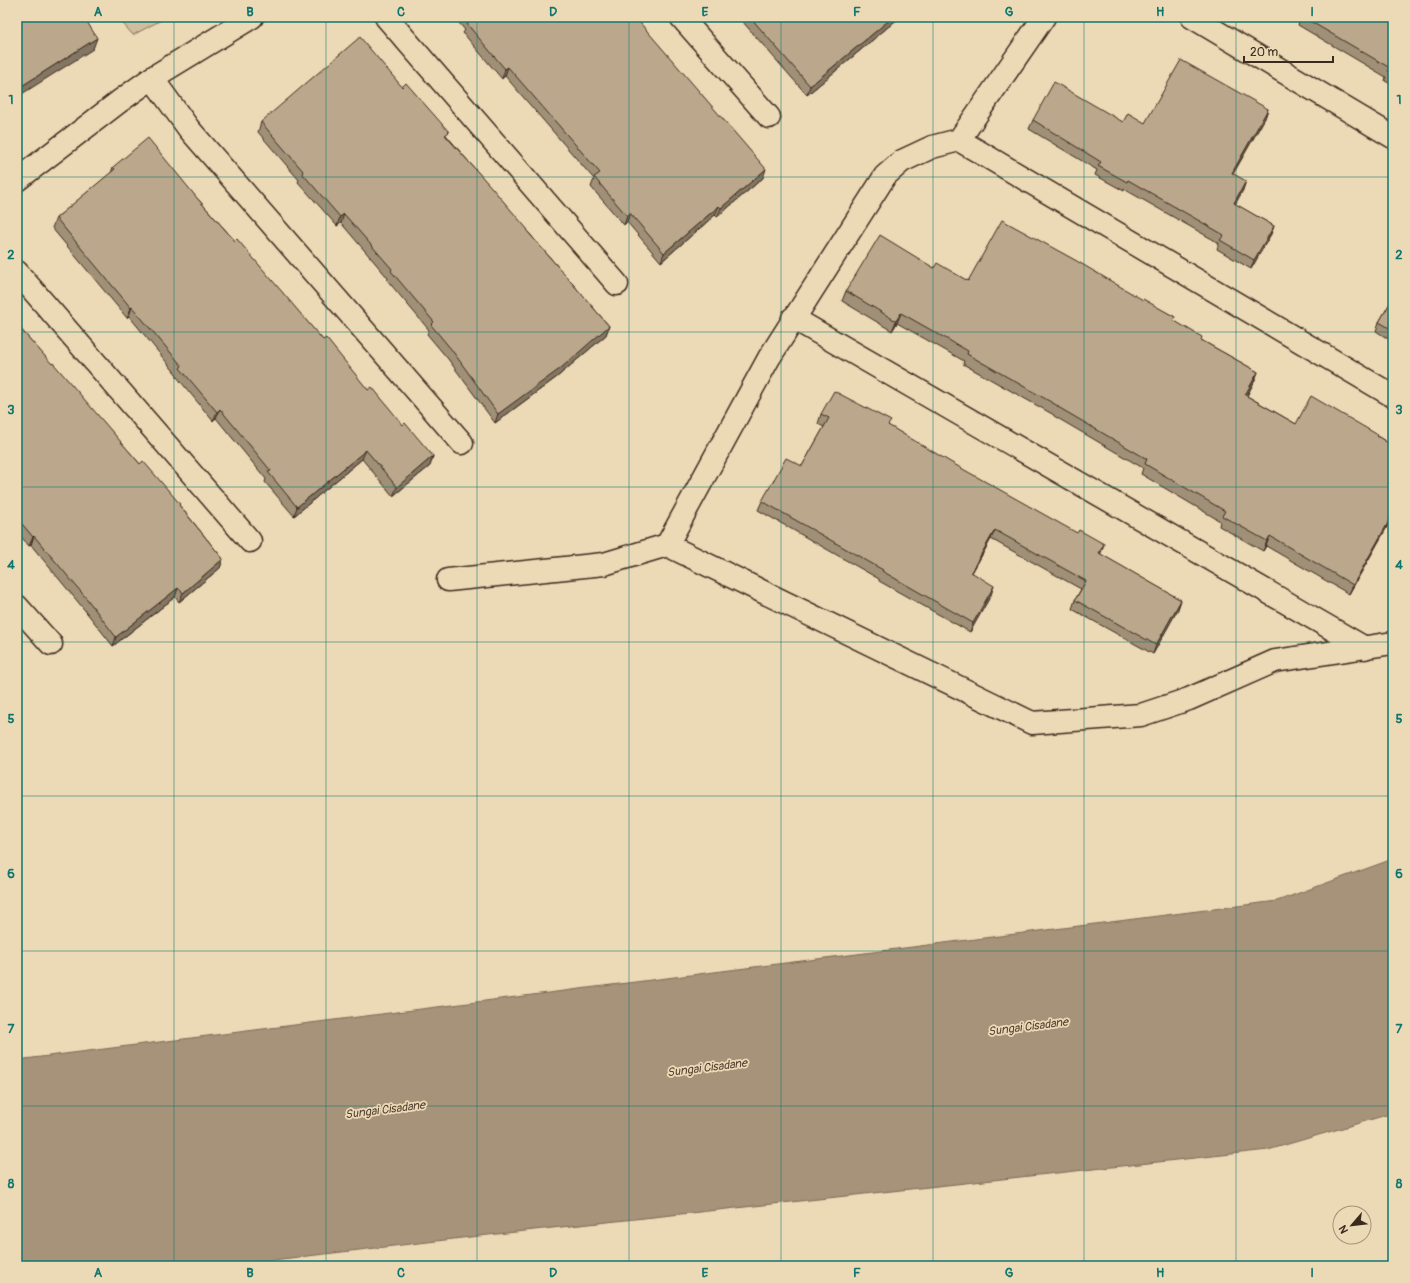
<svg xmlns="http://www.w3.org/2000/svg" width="1410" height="1283" font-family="Pangolin,sans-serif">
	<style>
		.green { fill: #d0bd9d; stroke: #86745e }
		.water { fill: #a6937a; stroke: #7b6955 }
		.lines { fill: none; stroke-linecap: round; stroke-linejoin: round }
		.street-casing { stroke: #3b2a1e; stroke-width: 25 }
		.street { stroke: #ecd9b6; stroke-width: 22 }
		.wall { fill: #a19078; stroke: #3b2a1e }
		.shaded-wall { fill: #837662; stroke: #3b2a1e }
		.building { fill: #bba88c; stroke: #3b2a1e }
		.grid { fill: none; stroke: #0f766e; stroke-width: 1; stroke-opacity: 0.55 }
		.labels { text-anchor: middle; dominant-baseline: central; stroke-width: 3.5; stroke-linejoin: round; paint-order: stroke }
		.water-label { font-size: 12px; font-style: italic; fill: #564435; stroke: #ecd9b6 }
		.neatline { fill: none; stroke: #0f766e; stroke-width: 1.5 }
		.grid-label { font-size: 13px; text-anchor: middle; font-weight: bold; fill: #0f766e }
	</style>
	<rect width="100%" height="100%" fill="#ecd9b6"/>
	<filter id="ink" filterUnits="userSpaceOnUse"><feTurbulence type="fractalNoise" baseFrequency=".025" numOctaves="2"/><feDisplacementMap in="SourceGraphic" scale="8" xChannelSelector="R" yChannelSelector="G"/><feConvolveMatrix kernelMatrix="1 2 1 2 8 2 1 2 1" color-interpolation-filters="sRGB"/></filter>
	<g filter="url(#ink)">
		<path class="green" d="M117 17H167L133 35Z"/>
		<path class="water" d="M1393 859V1113L1268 1150 479 1236 222 1266H17V1060L1277 901Z"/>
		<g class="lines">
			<defs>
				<path id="street" d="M386 17 617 284
					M681 17 769 117
					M1044 17 959 140 932 147 902 161 885 176 769 358 667 545 1032 723 1141 715 1189 699 1275 661 1393 643
					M1192 17 1393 137
					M152 78 189 129 462 443
					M959 140 1393 396
					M17 180 120 101 152 78 252 17
					M17 272 250 541
					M793 318 1365 648
					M448 580 604 564 667 545
					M17 606 51 644"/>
			</defs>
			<use href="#street" class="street-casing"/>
			<use href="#street" class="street"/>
		</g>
		<path class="wall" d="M454 17H635L763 178 717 217 715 215 661 262 627 222 624 225 591 187 594 179 505 76 502 79 463 33 465 30Z
			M743 17H900L807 95 742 21Z
			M1290 17H1393V85L1385 81 1386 77 1298 25 1299 22Z
			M402 87 447 136 528 232 609 326 606 335 557 377 495 423 448 359 427 334 429 330 387 280 388 278 341 223 337 226 298 182 299 180 258 132 261 122Z
			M1268 109 1265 118 1233 174 1243 190 1235 204 1274 226 1271 234 1251 269 1217 249 1219 243 1124 189V191L1095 175 1097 170 1029 129 1033 120 1145 123Z
			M113 167 197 198 323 340 368 390 433 456 430 466 393 496 362 459 294 516 265 482 266 479 216 418 213 421 177 377V375L129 316 127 318 52 228 56 218 111 173Z
			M934 268 968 281 1143 300 1175 317 1173 320 1201 340 1258 372 1254 382 1247 396 1296 424 1377 436 1393 446V519L1392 518 1349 594 1266 546 1263 551 1219 526 1220 521 1141 474 1143 468 1054 416V415L963 364 964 361 897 323 892 331 842 301 846 291Z
			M1393 298V342L1376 331 1379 322Z
			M17 325 140 464 180 506 223 559 220 568 179 602 175 597 113 646 83 608 31 545 29 546 17 532Z
			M821 414 889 426 1100 554 1181 600 1178 609 1153 654 1072 609 1075 600 1081 589 991 539 972 573 991 595 970 632 879 581V579L758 510 762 501 802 466 824 427 818 424Z"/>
		<path class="shaded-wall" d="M893 17H900L807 95 810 86Z
			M97 38 93 49 17 97V89Z
			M508 67 505 76 502 79 505 69Z
			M1268 109 1265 118 1229 181 1232 173Z
			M766 169 763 178 717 217 721 208Z
			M1246 181 1243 190 1231 212 1234 203Z
			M719 206 715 215 661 262 664 253Z
			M630 213 627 222 624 225 627 216Z
			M344 214 341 223 337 226 340 217Z
			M1274 226 1271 234 1251 269 1254 260Z
			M132 307 129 316 127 318 131 308Z
			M901 313 897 323 892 331 896 321Z
			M609 326 606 335 557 377 495 423 498 414Z
			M1258 372 1254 382 1242 405 1245 395Z
			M220 409 216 418 213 421 217 412Z
			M366 450 362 459 294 516 297 507Z
			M433 456 430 466 393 496 397 487Z
			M1393 514 1392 518 1349 594 1353 585Z
			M995 530 991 539 967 581 971 572Z
			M34 536 31 545 29 546 33 537Z
			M1270 536 1266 546 1263 551 1267 541Z
			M1104 544 1101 553 1096 562 1099 553Z
			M223 559 220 568 179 602 183 593Z
			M994 586 991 595 970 632 973 623Z
			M178 588 175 597 113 646 116 637Z
			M1181 600 1178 609 1153 654 1156 645Z
			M20 656 17 664V658Z"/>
		<path class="building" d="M17 17H84L97 38 17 89Z
			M465 17H635L766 169 721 208 719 206 664 253 630 213 627 216 594 177 600 173 508 67 505 69 467 24 470 22Z
			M750 17H893L810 86Z
			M1303 17H1393V74L1388 71 1390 68Z
			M360 37 402 87 406 83 449 132 445 135 492 188 528 230 527 231 609 326 561 368 498 414 451 349 431 325 434 322 391 271 392 269 344 214 340 217 302 173 303 171 261 122Z
			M1181 60 1268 109 1232 173 1246 181 1234 203 1274 226 1254 260 1220 240 1224 235 1128 180 1127 182 1098 166 1101 162 1033 120 1054 82 1123 122 1128 113 1145 123Z
			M148 138 197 198 235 241 237 239 323 340 326 338 368 390 372 387 403 425 405 423 433 456 397 487 366 450 297 507 268 472 271 471 220 409 217 412 180 368 182 366 132 307 131 308 56 218 115 169 113 167Z
			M1002 220 1075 260 1143 300V299L1175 317 1173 320 1202 337 1201 340 1258 372 1245 395 1296 424 1311 396 1378 435 1377 436 1393 446V514L1353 585 1270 536 1267 541 1222 516 1225 511 1145 464 1147 459 1058 407V406L967 354 968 351 901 313 896 321 846 291 880 235 934 268 937 263 968 281Z
			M1393 298V330L1379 322Z
			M17 325 52 364 53 363 140 464 143 461 180 504 179 505 223 559 183 593 178 588 116 637 87 599 34 536 33 537 17 518Z
			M834 391 891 421 888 425 952 463 1077 533 1079 530 1104 544 1099 553 1181 600 1156 645 1075 600 1086 581 995 530 971 572 994 586 973 623 882 571 883 570 762 501 786 458 802 466 829 418 821 414Z
			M17 652 20 656 17 658Z"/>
	</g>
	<path class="grid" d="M174 17V1266M326 17V1266M477 17V1266M629 17V1266M781 17V1266M933 17V1266M1084 17V1266M1236 17V1266M17 177H1393M17 332H1393M17 487H1393M17 642H1393M17 796H1393M17 951H1393M17 1106H1393"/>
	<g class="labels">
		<g class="water-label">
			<text transform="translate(1028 1027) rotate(-7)">Sungai Cisadane</text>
			<text transform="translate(707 1068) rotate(-7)">Sungai Cisadane</text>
			<text transform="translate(385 1110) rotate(-7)">Sungai Cisadane</text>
		</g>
	</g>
	<rect width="1410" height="1283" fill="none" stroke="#ecd9b6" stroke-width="44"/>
	<g transform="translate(1352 1225) rotate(242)"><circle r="19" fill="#ecd9b6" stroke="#a59379"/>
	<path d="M0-3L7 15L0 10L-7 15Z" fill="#3b2a1e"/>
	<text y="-6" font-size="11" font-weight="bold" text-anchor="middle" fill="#3b2a1e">N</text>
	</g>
	<path d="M1244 56v6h89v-6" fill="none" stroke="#3b2a1e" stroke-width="2"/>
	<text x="1250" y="56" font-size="12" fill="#3b2a1e" stroke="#ecd9b6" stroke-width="3" paint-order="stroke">20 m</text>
	<rect x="22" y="22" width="1366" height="1239" class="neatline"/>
	<g class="grid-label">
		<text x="98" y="16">A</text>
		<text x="250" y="16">B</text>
		<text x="401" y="16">C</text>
		<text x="553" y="16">D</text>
		<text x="705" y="16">E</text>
		<text x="857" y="16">F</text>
		<text x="1009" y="16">G</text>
		<text x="1160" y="16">H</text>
		<text x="1312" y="16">I</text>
		<text x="11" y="104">1</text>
		<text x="1399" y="104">1</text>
		<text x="11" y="259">2</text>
		<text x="1399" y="259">2</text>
		<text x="11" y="414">3</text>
		<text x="1399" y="414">3</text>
		<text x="11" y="569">4</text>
		<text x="1399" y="569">4</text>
		<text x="11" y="723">5</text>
		<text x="1399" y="723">5</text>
		<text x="11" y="878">6</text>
		<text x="1399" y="878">6</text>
		<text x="11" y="1033">7</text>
		<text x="1399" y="1033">7</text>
		<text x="11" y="1188">8</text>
		<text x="1399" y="1188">8</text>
		<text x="98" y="1277">A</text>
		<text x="250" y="1277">B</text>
		<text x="401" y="1277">C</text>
		<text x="553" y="1277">D</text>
		<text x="705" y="1277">E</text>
		<text x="857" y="1277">F</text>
		<text x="1009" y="1277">G</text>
		<text x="1160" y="1277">H</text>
		<text x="1312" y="1277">I</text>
	</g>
</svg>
